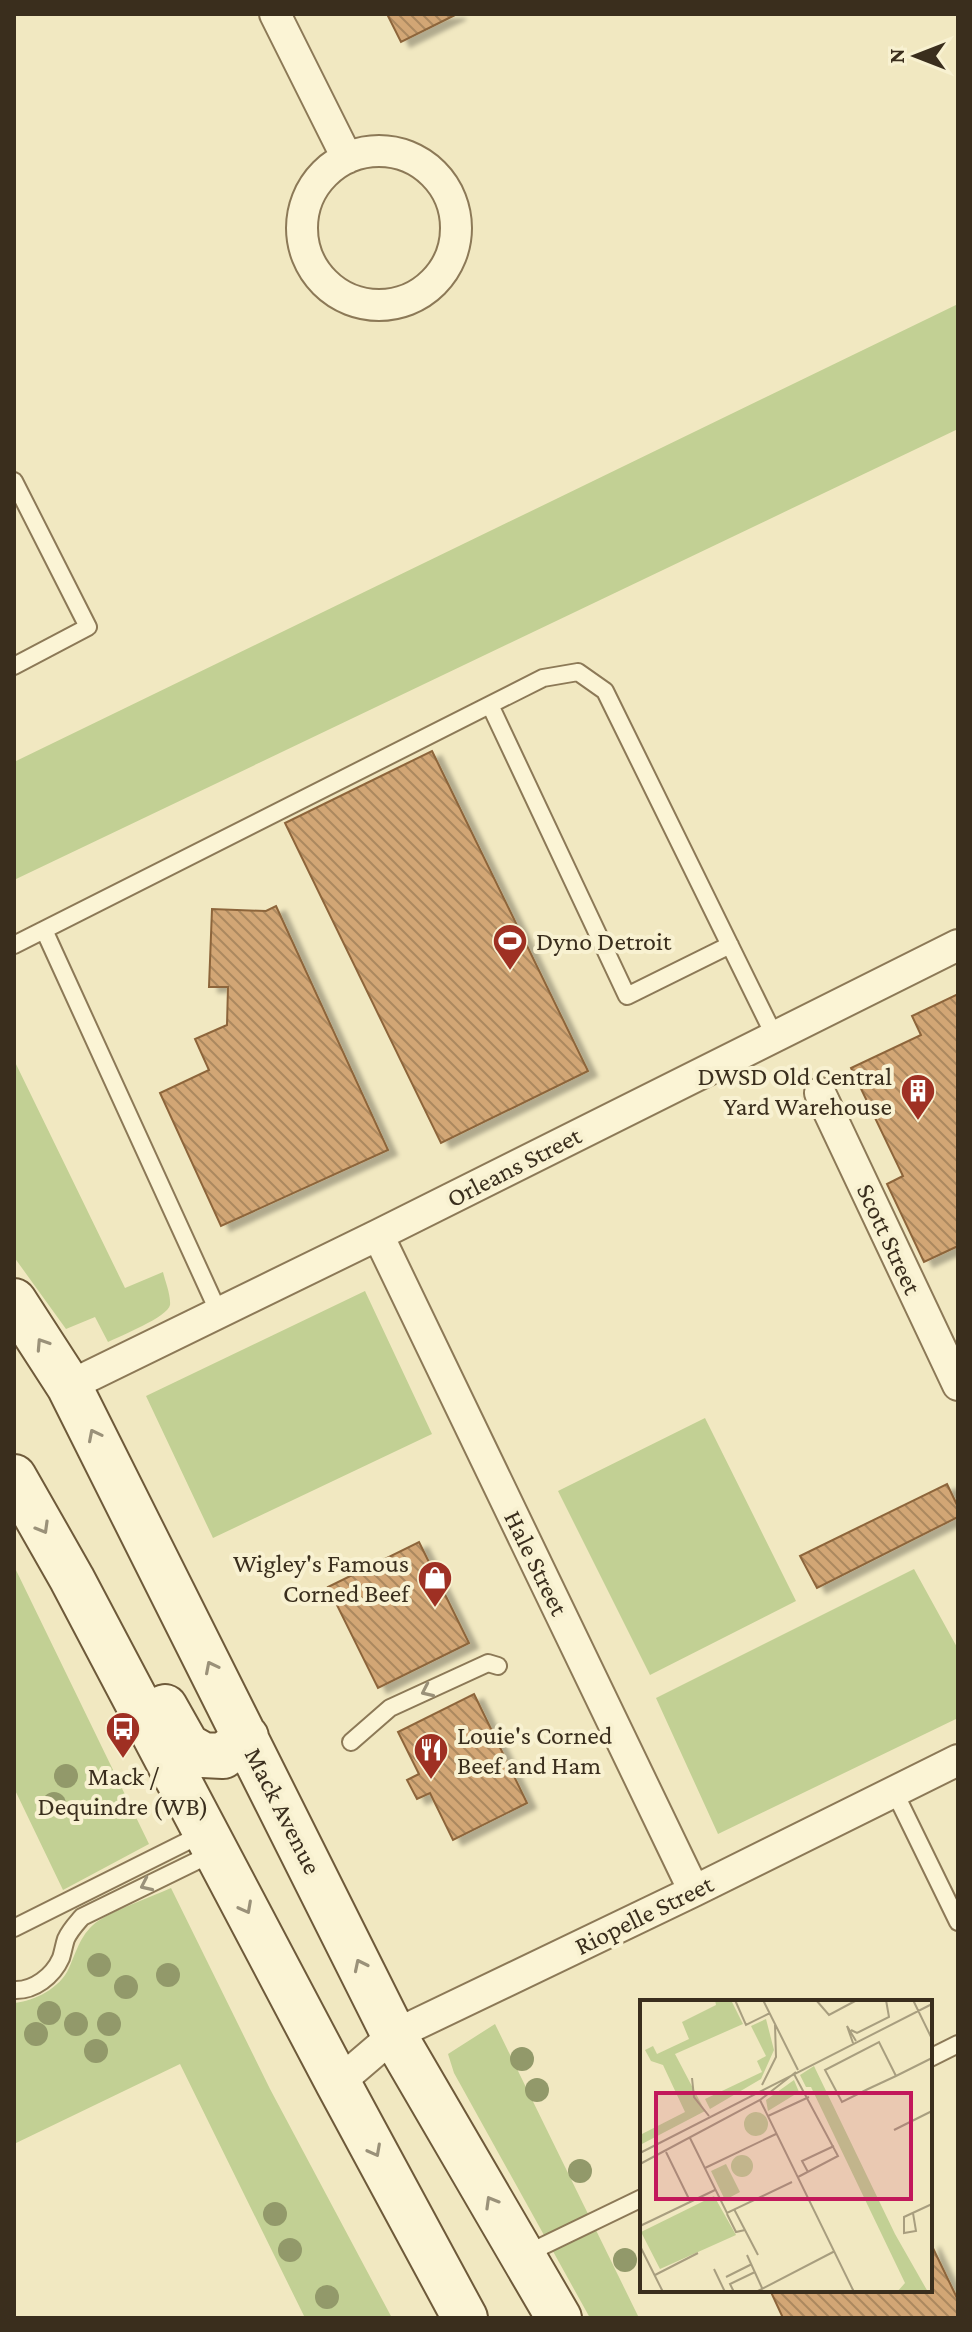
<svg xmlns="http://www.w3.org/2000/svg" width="972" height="2332" font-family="'Crimson Pro',serif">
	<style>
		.green { fill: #c2d094 }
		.building { fill: url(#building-back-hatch); stroke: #8d653b; stroke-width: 2; filter: url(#shadow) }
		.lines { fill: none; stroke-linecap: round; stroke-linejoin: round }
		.lane-casing { stroke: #8c7957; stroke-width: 20 }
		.street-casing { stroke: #8c7957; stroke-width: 34 }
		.secondary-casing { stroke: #6e5a3a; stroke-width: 48 }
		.lane { stroke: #fbf4d5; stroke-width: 16 }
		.street { stroke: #fbf4d5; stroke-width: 30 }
		.secondary { stroke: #fbf4d5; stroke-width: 44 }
		.tree { fill: #92996a }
		.oneway { stroke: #9a9179 }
		.labels { text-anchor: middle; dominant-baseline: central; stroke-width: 8; stroke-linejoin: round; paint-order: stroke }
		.poi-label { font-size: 26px; fill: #3a2e1d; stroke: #f8f1d1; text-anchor: start }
		.street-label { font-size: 26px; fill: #3a2e1d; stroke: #f8f1d1 }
		.inset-road { fill: none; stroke: #a89e7f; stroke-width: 2 }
		.view { fill: #c2185b; fill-opacity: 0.15; stroke: #c2185b; stroke-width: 4 }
		.inset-edge { fill: none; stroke: #3a2e1d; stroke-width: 4 }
	</style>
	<defs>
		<pattern id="building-back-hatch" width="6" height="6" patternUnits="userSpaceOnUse" patternTransform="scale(2)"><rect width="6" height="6" fill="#d2a674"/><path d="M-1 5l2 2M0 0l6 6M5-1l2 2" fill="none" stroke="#ab885f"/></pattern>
		<filter id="shadow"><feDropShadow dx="9" dy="5" stdDeviation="2" flood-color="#0004"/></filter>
	</defs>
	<rect width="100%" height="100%" fill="#f1e8c1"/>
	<path class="green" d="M958 304V429L14 880V762Z
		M14 1060 125 1288 163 1272C165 1281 171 1295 170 1305 168 1317 120 1336 108 1342L95 1317 66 1329 14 1257Z
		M365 1291 432 1434 213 1538 146 1396Z
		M705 1418 796 1601 650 1675 558 1491Z
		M14 1566 149 1844 63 1890 14 1788Z
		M914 1569 958 1649V1718L718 1834 656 1698Z
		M171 1888 270 2089 392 2318H305L180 2064 14 2144V2003C35 2001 60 1988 69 1968 77 1950 81 1933 98 1921 118 1908 149 1898 171 1888Z
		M495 2024 639 2318H590L454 2073 448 2054Z"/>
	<path class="building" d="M387 14H457L401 42Z
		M432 751 588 1071 441 1143 285 823Z
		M276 906 388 1150 221 1226 160 1093 209 1070 195 1039 227 1025 228 987H209L212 909 266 911Z
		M958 994V1246L924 1262 887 1184 903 1176 851 1068 921 1035 912 1016Z
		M947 1484 958 1507V1517L817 1588 800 1556Z
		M419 1542 469 1643 378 1688 328 1587Z
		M474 1694 527 1803 453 1840 430 1793 417 1799 407 1780 419 1774 398 1732Z
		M930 2242 958 2300V2318H783L770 2290H930Z"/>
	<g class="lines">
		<defs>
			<path id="lane" d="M14 481 88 627 14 666
				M490 705 627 996 730 945
				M44 930 219 1313
				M14 945 543 678 578 672 605 691 775 1037
				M351 1742 390 1708 488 1663 498 1666
				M895 1793 958 1922
				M14 1928 206 1832
				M14 1990C34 1991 53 1976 61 1958 63 1952 64 1945 66 1939 70 1930 76 1924 82 1917L215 1852
				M930 2058 958 2044
				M524 2255 642 2198"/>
			<path id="street" d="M275 14 347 158
				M302 228a77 77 0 1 1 154 0a77 77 0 1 1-154 0Z
				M820 1093 958 1385
				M378 1235 694 1891
				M69 1386 378 1235 958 945
				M338 2083 394 2035 694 1891 958 1760"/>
			<path id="secondary" d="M14 1301 69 1386 394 2035 559 2318
				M14 1477 72 1579 338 2083 465 2318
				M165 1707 187 1746 203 1755 223 1756 246 1737"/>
		</defs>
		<use href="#lane" class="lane-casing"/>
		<use href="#street" class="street-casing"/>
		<use href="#secondary" class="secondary-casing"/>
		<use href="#lane" class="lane"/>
		<use href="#street" class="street"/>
		<use href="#secondary" class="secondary"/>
	</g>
	<g class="tree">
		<circle cx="66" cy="1776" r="12"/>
		<circle cx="54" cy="1804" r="12"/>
		<circle cx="99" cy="1965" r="12"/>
		<circle cx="168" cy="1975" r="12"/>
		<circle cx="126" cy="1987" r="12"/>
		<circle cx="49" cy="2013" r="12"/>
		<circle cx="76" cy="2024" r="12"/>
		<circle cx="109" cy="2024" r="12"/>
		<circle cx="36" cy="2034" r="12"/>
		<circle cx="96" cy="2051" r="12"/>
		<circle cx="522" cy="2059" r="12"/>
		<circle cx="537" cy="2090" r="12"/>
		<circle cx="580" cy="2171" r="12"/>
		<circle cx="275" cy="2214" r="12"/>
		<circle cx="290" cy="2250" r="12"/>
		<circle cx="625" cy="2260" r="12"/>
		<circle cx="327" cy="2297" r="12"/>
	</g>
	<defs><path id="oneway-chevron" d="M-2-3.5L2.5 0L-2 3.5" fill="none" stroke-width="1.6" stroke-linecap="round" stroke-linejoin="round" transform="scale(2)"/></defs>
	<g class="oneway">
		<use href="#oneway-chevron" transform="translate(42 1344) rotate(-123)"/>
		<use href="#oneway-chevron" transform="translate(94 1435) rotate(-117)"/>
		<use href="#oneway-chevron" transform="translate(43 1528) rotate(60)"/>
		<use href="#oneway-chevron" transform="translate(211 1667) rotate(-117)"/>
		<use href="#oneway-chevron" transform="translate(427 1691) rotate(155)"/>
		<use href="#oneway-chevron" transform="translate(146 1885) rotate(155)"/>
		<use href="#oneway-chevron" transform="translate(246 1908) rotate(62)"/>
		<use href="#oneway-chevron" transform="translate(360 1965) rotate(-116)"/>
		<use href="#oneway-chevron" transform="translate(375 2151) rotate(62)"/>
		<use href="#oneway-chevron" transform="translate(491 2202) rotate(-120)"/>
	</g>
	<defs>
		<symbol id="stadium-pin" viewBox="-11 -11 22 30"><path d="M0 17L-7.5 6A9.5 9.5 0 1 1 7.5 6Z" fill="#9f3023" stroke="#f8f1d1"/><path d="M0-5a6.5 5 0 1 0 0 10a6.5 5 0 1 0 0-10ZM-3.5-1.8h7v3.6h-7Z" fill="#fff"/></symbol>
		<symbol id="building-pin" viewBox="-11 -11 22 30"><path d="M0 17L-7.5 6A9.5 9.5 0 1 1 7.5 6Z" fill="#9f3023" stroke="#f8f1d1"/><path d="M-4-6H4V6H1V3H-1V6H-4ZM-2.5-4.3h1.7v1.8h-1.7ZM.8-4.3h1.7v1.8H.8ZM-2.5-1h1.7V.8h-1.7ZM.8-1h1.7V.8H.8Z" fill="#fff"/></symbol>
		<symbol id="shop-pin" viewBox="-11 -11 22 30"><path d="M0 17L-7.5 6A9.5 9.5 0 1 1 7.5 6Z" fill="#9f3023" stroke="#f8f1d1"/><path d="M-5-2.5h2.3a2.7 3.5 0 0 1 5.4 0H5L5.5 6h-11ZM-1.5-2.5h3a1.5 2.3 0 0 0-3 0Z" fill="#fff"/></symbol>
		<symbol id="bus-pin" viewBox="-11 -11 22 30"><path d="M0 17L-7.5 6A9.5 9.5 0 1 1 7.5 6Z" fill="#9f3023" stroke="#f8f1d1"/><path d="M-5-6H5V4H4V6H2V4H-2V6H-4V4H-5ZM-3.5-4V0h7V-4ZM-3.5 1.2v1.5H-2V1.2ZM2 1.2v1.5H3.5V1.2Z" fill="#fff"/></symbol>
		<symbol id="restaurant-pin" viewBox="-11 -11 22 30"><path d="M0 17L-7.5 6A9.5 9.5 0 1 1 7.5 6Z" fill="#9f3023" stroke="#f8f1d1"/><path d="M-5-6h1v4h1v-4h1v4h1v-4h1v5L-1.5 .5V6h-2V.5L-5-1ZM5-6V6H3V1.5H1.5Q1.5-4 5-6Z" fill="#fff"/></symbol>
	</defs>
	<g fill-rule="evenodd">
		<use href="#stadium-pin" x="490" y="921" width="40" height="54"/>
		<use href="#building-pin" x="898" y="1071" width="40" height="54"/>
		<use href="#shop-pin" x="415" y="1558" width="40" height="54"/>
		<use href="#bus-pin" x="103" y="1709" width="40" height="54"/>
		<use href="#restaurant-pin" x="411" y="1730" width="40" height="54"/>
	</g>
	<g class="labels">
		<g class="poi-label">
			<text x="536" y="941">Dyno Detroit</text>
			<text x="892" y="1076" text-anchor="end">DWSD Old Central<tspan x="892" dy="30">Yard Warehouse</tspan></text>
			<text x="409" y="1563" text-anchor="end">Wigley's Famous<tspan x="409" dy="30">Corned Beef</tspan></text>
			<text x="457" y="1735">Louie's Corned<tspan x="457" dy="30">Beef and Ham</tspan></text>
			<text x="123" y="1776" text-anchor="middle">Mack /<tspan x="123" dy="30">Dequindre (WB)</tspan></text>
		</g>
		<g class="street-label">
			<text transform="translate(514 1167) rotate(-27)">Orleans Street</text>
			<text transform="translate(889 1239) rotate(65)">Scott Street</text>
			<text transform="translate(536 1563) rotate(64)">Hale Street</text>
			<text transform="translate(283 1811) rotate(63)">Mack Avenue</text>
			<text transform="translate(644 1915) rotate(-26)">Riopelle Street</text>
		</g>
	</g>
	<g transform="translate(640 2000)">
		<rect width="292" height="292" fill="#f1e8c1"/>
		<path d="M75 0H91L103 24 35 54 65 111 0 145V135L45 112 23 65 11 61 5 50 13 46 17 54 49 39 42 22 76 5ZM126 19 134 50 121 79 70 109 65 99 122 72 117 61 126 56 111 26ZM174 66 255 234 288 292H257L265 283 171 87H166L160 75ZM154 80 159 92 128 111 126 100ZM104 124a12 12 0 1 1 24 0a12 12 0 1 1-24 0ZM91 166a11 11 0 1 1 22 0a11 11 0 1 1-22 0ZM86 164 100 192 85 200 71 171ZM74 196 96 235 20 269 1 232Z" fill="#c2d094"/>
		<path class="inset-road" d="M95 0 106 25 130 13M123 0 158 70M176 0 189 15 217 0M273 0 292 39M211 30 217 33 249 17 246 0M213 43 207 26 216 41M154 74 198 156 158 177M256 76 239 42 185 70 202 102 228 89 256 76 292 58M52 78 54 97 69 116M122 85 136 57 135 25M120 100 214 292M128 116 169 97M254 130 292 111M50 138 87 213 152 182M26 152 50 201M0 153 292 4M0 164 120 100 156 72M65 168 136 134M168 172 162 161 194 146M94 209 118 255M273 213 276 231 264 233V217L292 204M87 214 96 232 105 230M0 226 75 190M0 246 23 292M107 255 122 288M74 269 85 292M15 275 58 253M86 277 112 264M94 292 90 284 115 272M116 292 195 251"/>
		<path class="view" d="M16 93H271V199H16Z"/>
		<rect width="292" height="292" class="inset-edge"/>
	</g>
	<rect width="972" height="2332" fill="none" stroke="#3a2e1d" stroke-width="32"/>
	<g transform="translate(916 56) rotate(270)" stroke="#f8f1d1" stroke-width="6" paint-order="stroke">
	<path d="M0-6L14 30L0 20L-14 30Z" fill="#3a2e1d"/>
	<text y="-12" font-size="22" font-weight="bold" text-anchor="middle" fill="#3a2e1d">N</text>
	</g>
</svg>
